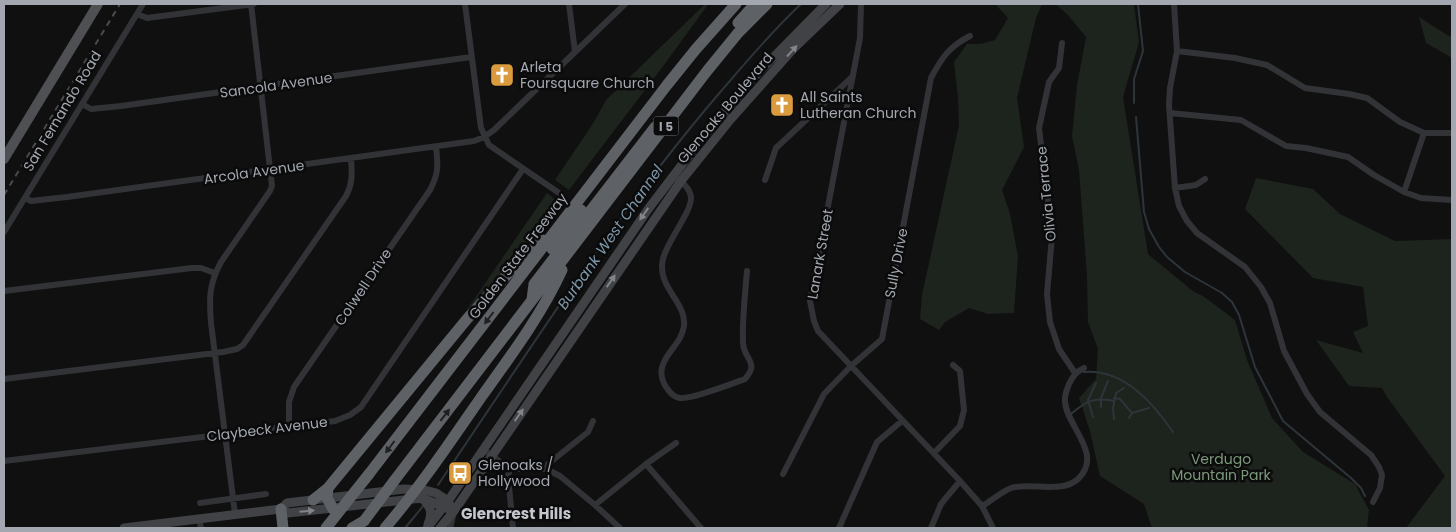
<svg xmlns="http://www.w3.org/2000/svg" width="1456" height="532" font-family="Poppins,sans-serif">
	<style>
		.green { fill: #1d231d }
		.lines { fill: none; stroke-linecap: round; stroke-linejoin: round }
		.stream { stroke: #2d353a; stroke-width: 2 }
		.minor { stroke: #323336; stroke-width: 6 }
		.secondary { stroke: #404245; stroke-width: 9 }
		.primary { stroke: #4e5054; stroke-width: 10 }
		.motorway { stroke: #5e6166; stroke-width: 11 }
		.rail { stroke: #494b4f; stroke-width: 2; stroke-dasharray: 6 5; stroke-linecap: butt }
		.motorway-bridge { stroke: #5e6166; stroke-width: 11 }
		.oneway { fill: #80848b }
		.oneway2 { fill: #202022 }
		.labels { text-anchor: middle; dominant-baseline: central; stroke-width: 5; stroke-linejoin: round; paint-order: stroke }
		.shield { fill: #0b0b0c; stroke: #75797f; stroke-width: 1 }
		.shield-label { font-size: 12px; font-weight: bold; fill: #a3a8b0 }
		.poi-label { font-size: 14px; fill: #a3a8b0; stroke: #0b0b0c; text-anchor: start }
		.street-label { font-size: 14px; fill: #a3a8b0; stroke: #0b0b0c }
		.park-label { font-size: 14px; fill: #7c997c; stroke: #0b0b0c }
		.water-label { font-size: 15px; font-style: italic; fill: #7d97a8; stroke: #0b0b0c }
		.neighbourhood-label { font-size: 15px; font-weight: bold; fill: #c3c7cd; stroke: #0b0b0c }
	</style>
	<rect width="100%" height="100%" fill="#101011"/>
	<path class="green" d="M705 4 707 6 664 65 569 190 555 180 594 122 606 100Z
		M995 4H1042L1036 18 1017 98 1024 147 1002 190 1010 214 1018 256 1014 313 988 314 969 308 945 322 939 330 920 319 922 295 959 125 958 98 954 62 967 44H980L995 40 1008 18Z
		M1055 4H1134L1139 42 1123 97 1148 254 1194 292 1203 296 1235 320 1247 360 1272 418 1303 452 1355 484 1369 510 1367 528H1152L1144 504 1100 476 1090 431 1079 398 1096 379 1098 349 1088 322 1087 276 1079 170 1072 136 1077 85 1086 37 1067 14Z
		M1419 17 1449 36H1452V58L1426 43Z
		M1256 178 1313 189 1340 214 1395 241 1452 239V528H1406L1445 476 1387 397 1382 388 1349 386 1316 340 1363 353 1353 332 1368 326 1363 287 1313 278 1245 209Z
		M547 193 560 203 513 262 466 311Z"/>
	<g class="lines">
		<path class="stream" d="M1134 103V79L1143 51 1138 4
			M1136 117 1144 212 1149 229 1159 247 1167 257 1185 272 1222 293 1232 302 1239 315 1255 367 1283 421 1351 478 1361 488 1365 496
			M1084 372C1124 369 1153 403 1173 432
			M1114 398 1120 399 1132 413
			M1101 407V398L1108 381
			M1071 414C1086 401 1094 397 1114 401
			M1093 417 1088 400 1096 383
			M1129 418 1132 413 1149 408
			M1114 419 1113 408 1116 393 1124 388
			M438 485C529 351 616 213 722 90 747 61 773 30 801 4
			M405 528 424 505"/>
		<path class="minor" d="M465 4 481 128 489 145 562 195
			M569 4 575 52
			M861 4 860 38 810 301 814 321 818 331 960 481 982 506 993 528
			M1174 4 1177 51 1170 88 1169 105 1175 188 1179 206 1187 221 1197 233 1245 267 1261 287 1270 303 1284 351 1307 394 1320 412 1371 455 1379 467 1382 475 1380 488 1373 502
			M137 14 147 18 254 4
			M1062 43 1059 68 1049 82 1039 128 1052 236 1047 294 1050 322 1059 349 1075 373
			M1177 51 1235 58 1267 65 1305 88 1349 94 1367 98 1400 122 1424 133H1452
			M82 104 91 109 121 106 471 57
			M1170 113 1241 120 1286 146 1306 148 1348 157 1374 175 1404 192 1421 198 1452 200
			M678 179C684 184 690 189 691 197 692 212 667 241 663 259 656 287 687 302 684 326 682 341 670 349 664 362 660 370 661 379 666 387 670 392 673 397 680 398 690 400 734 383 745 379 760 362 744 360 743 343 742 320 745 295 747 271
			M765 180 776 148 852 77
			M1175 188 1196 185 1205 179
			M1404 192 1424 133
			M25 198 31 201 67 197 474 141 484 137 494 130 625 4
			M4 232 143 4
			M4 291 192 268H201L215 273
			M4 379 223 352 237 349 243 345 346 196C353 183 352 173 351 158
			M289 427V402L294 387 430 190C439 173 438 165 436 147
			M484 450 510 469H546L560 476 595 505 620 528
			M934 453 960 426 964 410 960 371 953 365
			M4 461 335 421 350 415 361 407 523 169
			M646 464 701 528
			M510 469 508 476 513 528
			M546 469 548 464 588 432 593 421
			M783 474 824 394 851 366 882 339 931 78C942 57 950 46 970 36
			M200 503 266 494
			M595 505 646 464 676 443
			M982 506C991 501 1001 492 1011 488 1030 482 1062 494 1078 479 1104 454 1067 427 1065 402 1064 396 1067 389 1069 384 1073 376 1076 372 1084 368
			M235 514 211 323C209 298 209 284 221 262L270 191 272 186 251 4
			M199 519 201 528
			M450 528 454 512
			M839 528 877 442 902 421
			M931 528 941 504 960 481"/>
		<path class="secondary" d="M422 498C431 507 433 513 428 524
			M281 509 287 503 404 489 425 490 436 493 448 501 450 505
			M124 528 281 509 288 513 422 498 449 509
			M427 528 448 501 649 208 700 141 752 79 826 4
			M440 528 454 511 681 181 730 120 793 49 840 4"/>
		<path class="primary" d="M4 159 98 4"/>
		<path class="motorway" d="M738 23 755 4
			M552 249 581 210
			M532 300 534 284 655 127
			M369 474 667 85 696 49 736 4
			M394 481 707 71 738 33 767 4
			M328 488 327 498 333 509
			M313 500 328 488 467 319 525 255 543 240
			M281 509 283 528
			M352 528 364 521
			M385 528C420 487 451 441 482 396 510 357 542 314 562 270"/>
		<path class="rail" d="M4 195 120 4"/>
		<path class="motorway-bridge" d="M364 521 394 481
			M326 528 369 474"/>
	</g>
	<defs><path id="oneway-solid" d="M-6-.8H1V-3.2L6.5 0L1 3.2V.8H-6Z" transform="scale(1.25)"/></defs>
	<g class="oneway">
		<use href="#oneway-solid" transform="translate(792 51) rotate(-47)"/>
		<use href="#oneway-solid" transform="translate(644 214) rotate(125)"/>
		<use href="#oneway-solid" transform="translate(611 281) rotate(-55)"/>
		<use href="#oneway-solid" transform="translate(519 415) rotate(-55)"/>
		<use href="#oneway-solid" transform="translate(307 511) rotate(-5)"/>
	</g>
	<g class="oneway2">
		<use href="#oneway-solid" transform="translate(489 318) rotate(127)"/>
		<use href="#oneway-solid" transform="translate(445 415) rotate(-52)"/>
		<use href="#oneway-solid" transform="translate(390 447) rotate(127)"/>
	</g>
	<defs>
		<symbol id="church-square" viewBox="-11 -11 22 22"><rect x="-9" y="-9" width="18" height="18" rx="4" fill="#da9b3f" stroke="#0b0b0c"/><path d="M-1.2-6h2.4v3.5h3.3v2.4h-3.3V6h-2.4V-.1h-3.3v-2.4h3.3Z" fill="#fff"/></symbol>
		<symbol id="bus-square" viewBox="-11 -11 22 22"><rect x="-9" y="-9" width="18" height="18" rx="4" fill="#da9b3f" stroke="#0b0b0c"/><path d="M-5-6H5V4H4V6H2V4H-2V6H-4V4H-5ZM-3.5-4V0h7V-4ZM-3.5 1.2v1.5H-2V1.2ZM2 1.2v1.5H3.5V1.2Z" fill="#fff"/></symbol>
	</defs>
	<g fill-rule="evenodd">
		<use href="#church-square" x="488" y="61" width="28" height="28"/>
		<use href="#church-square" x="768" y="91" width="28" height="28"/>
		<use href="#bus-square" x="446" y="459" width="28" height="28"/>
	</g>
	<g class="labels">
		<rect class="shield" x="653.5" y="116.5" width="25" height="19" rx="4"/>
		<g class="shield-label">
			<text x="666" y="126">I 5</text>
		</g>
		<g class="poi-label">
			<text x="520" y="67">Arleta<tspan x="520" dy="16">Foursquare Church</tspan></text>
			<text x="800" y="97">All Saints<tspan x="800" dy="16">Lutheran Church</tspan></text>
			<text x="478" y="465">Glenoaks /<tspan x="478" dy="16">Hollywood</tspan></text>
		</g>
		<g class="street-label">
			<text transform="translate(276 85) rotate(-8)">Sancola Avenue</text>
			<text transform="translate(725 108) rotate(-50)">Glenoaks Boulevard</text>
			<text transform="translate(62 111) rotate(-59)">San Fernando Road</text>
			<text transform="translate(254 172) rotate(-8)">Arcola Avenue</text>
			<text transform="translate(1046 194) rotate(-96)">Olivia Terrace</text>
			<text transform="translate(820 254) rotate(-80)">Lanark Street</text>
			<text transform="translate(518 256) rotate(-53)">Golden State Freeway</text>
			<text transform="translate(896 263) rotate(-79)">Sully Drive</text>
			<text transform="translate(363 287) rotate(-56)">Colwell Drive</text>
			<text transform="translate(267 429) rotate(-7)">Claybeck Avenue</text>
		</g>
		<g class="park-label">
			<text x="1221" y="459">Verdugo<tspan x="1221" dy="16">Mountain Park</tspan></text>
		</g>
		<g class="water-label">
			<text transform="translate(610 237) rotate(-55)">Burbank West Channel</text>
		</g>
		<g class="neighbourhood-label">
			<text x="516" y="513">Glencrest Hills</text>
		</g>
	</g>
	<rect width="1456" height="532" fill="none" stroke="#a3a8b0" stroke-width="10"/>
</svg>
